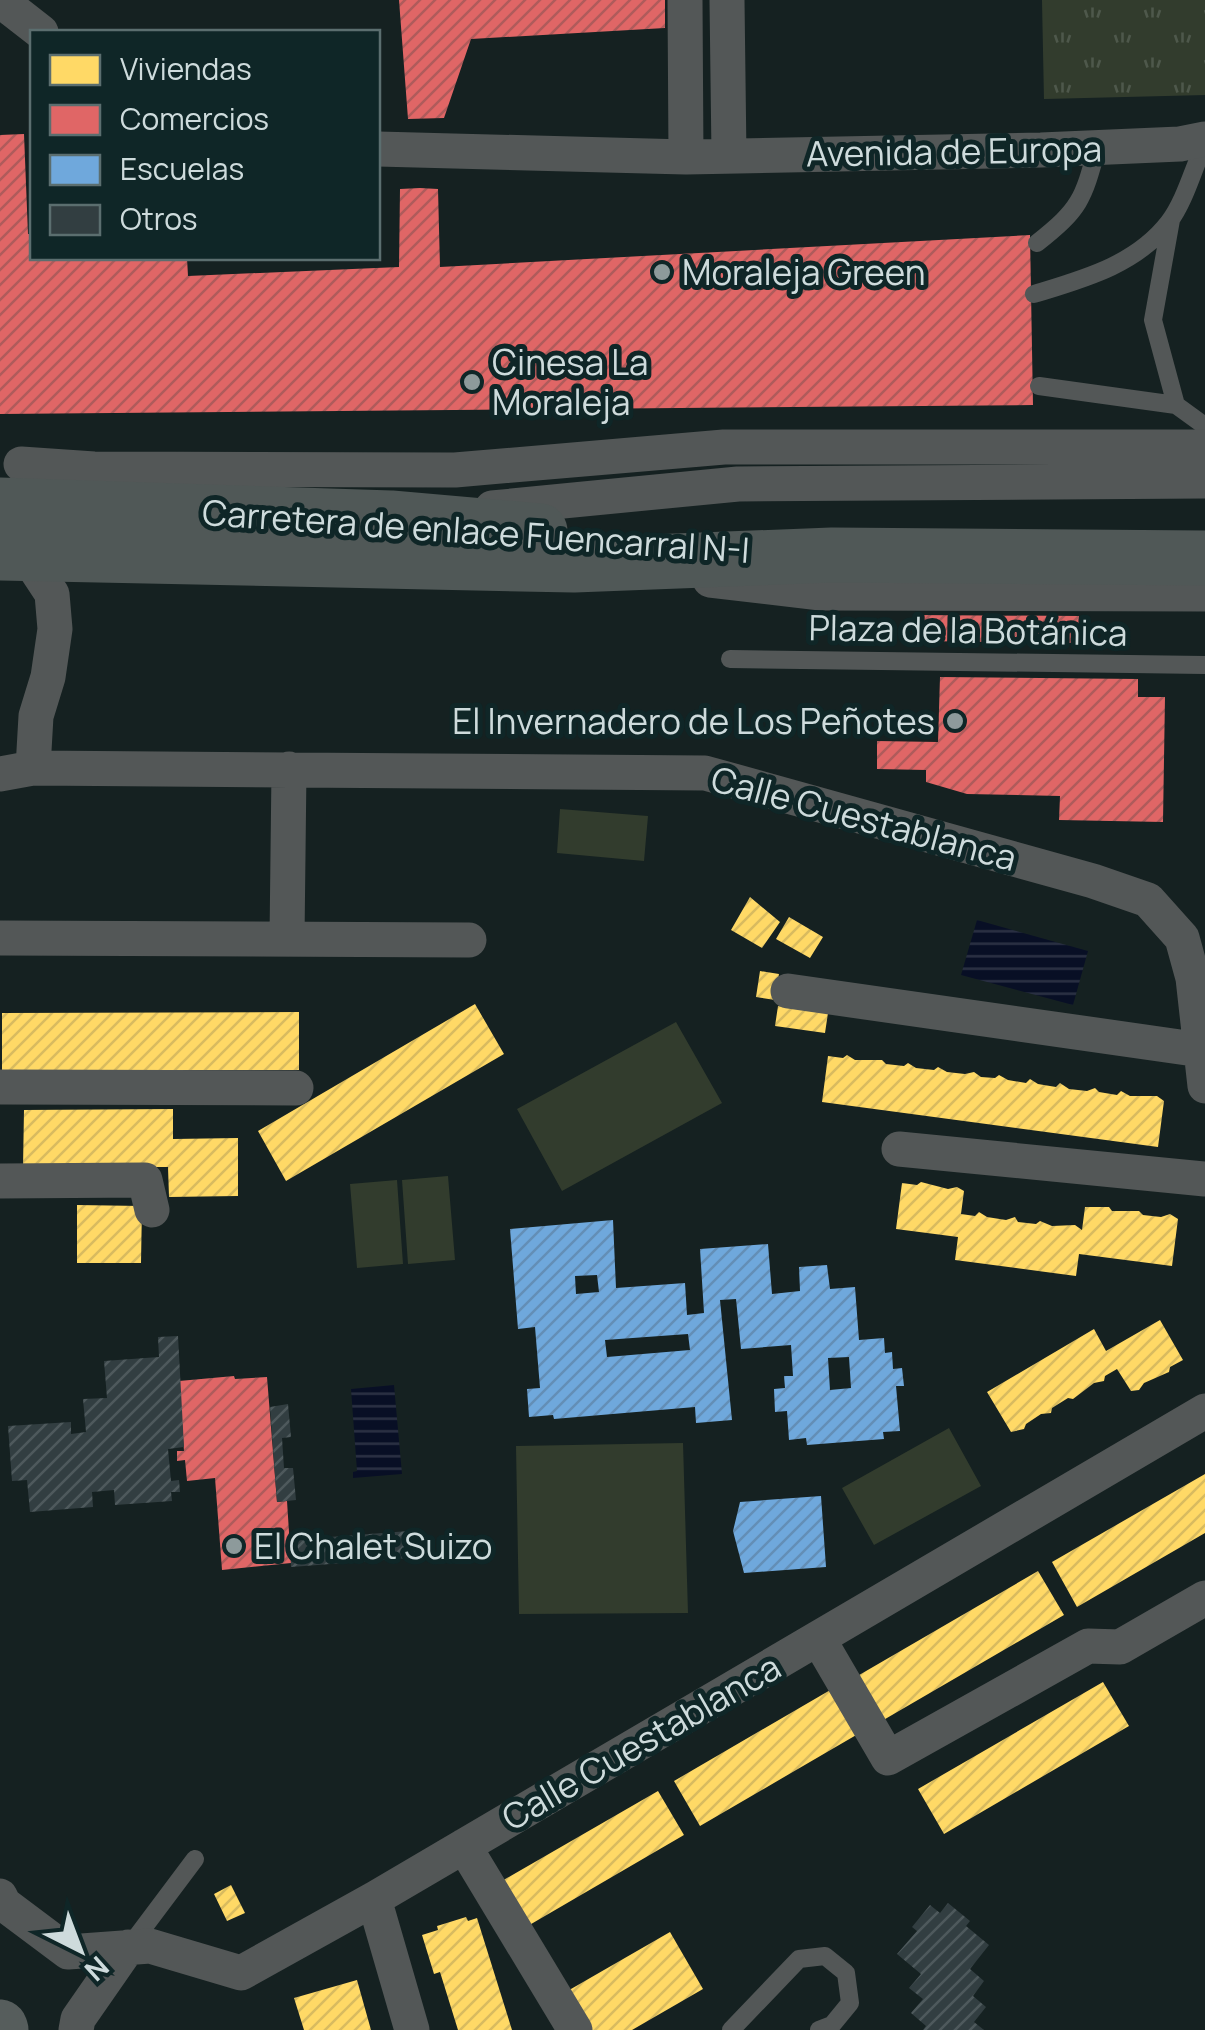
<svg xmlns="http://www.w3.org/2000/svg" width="1205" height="2030" font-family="Manrope,sans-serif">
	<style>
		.grass { fill: url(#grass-tufts) }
		.park { fill: #323c2d }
		.water { fill: url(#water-rules) }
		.homes { fill: url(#homes-hatch) }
		.shops { fill: url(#shops-hatch) }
		.schools { fill: url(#schools-hatch); fill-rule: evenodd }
		.building { fill: url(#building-hatch) }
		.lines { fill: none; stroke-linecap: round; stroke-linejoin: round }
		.lane { stroke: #535757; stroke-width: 18 }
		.street { stroke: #535757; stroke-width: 35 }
		.primary { stroke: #505857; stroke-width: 55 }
		.highway { stroke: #565d5c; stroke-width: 55 }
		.poi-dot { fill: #8d9a9b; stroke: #0f2627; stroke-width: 4 }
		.labels { text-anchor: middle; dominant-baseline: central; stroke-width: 10; stroke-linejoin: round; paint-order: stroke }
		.street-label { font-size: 35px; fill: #cedbdc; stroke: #0f2627 }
		.poi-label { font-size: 35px; fill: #cedbdc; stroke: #0f2627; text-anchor: start }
	</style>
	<defs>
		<pattern id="grass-tufts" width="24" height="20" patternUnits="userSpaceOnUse" patternTransform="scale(2.5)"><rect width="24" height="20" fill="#323c2d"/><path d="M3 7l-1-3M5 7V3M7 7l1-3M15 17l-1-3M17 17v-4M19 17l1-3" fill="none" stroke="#4e584b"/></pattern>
		<pattern id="water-rules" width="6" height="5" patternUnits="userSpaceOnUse" patternTransform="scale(2.5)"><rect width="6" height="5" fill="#080f25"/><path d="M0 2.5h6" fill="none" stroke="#2b3144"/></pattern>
		<pattern id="homes-hatch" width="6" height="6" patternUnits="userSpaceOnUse" patternTransform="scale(2.5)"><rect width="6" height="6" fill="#ffd966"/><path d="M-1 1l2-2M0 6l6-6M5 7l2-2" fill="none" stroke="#d8bb5f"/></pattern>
		<pattern id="shops-hatch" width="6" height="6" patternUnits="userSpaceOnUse" patternTransform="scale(2.5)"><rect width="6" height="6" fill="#e06666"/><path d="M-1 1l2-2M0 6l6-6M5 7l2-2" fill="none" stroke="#af5b5b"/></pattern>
		<pattern id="schools-hatch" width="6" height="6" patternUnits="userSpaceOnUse" patternTransform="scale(2.5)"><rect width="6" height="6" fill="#6fa8dc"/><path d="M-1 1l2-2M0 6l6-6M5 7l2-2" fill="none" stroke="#638eb6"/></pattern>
		<pattern id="building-hatch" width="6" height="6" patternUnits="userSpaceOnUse" patternTransform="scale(2.5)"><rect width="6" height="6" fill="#323e41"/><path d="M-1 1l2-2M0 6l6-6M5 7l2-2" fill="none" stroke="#4e595c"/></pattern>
	</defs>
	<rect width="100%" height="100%" fill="#152121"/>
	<path class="grass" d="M1042 0H1205V95L1044 99Z"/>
	<path class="park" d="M560 809 648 816 644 861 557 853Z
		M676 1022 722 1103 562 1191 517 1109Z
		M448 1176 455 1260 408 1264 402 1180Z
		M397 1180 403 1264 357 1268 350 1184Z
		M949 1428 981 1486 874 1545 842 1488Z
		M683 1443 688 1613 519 1614 516 1446Z"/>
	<path class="water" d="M977 920 1088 951 1073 1005 961 975Z
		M394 1385 402 1474 353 1478V1472L357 1471 351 1389Z"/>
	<path class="homes" d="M750 897 780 922 762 948 731 930Z
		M789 917 823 937 810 958 776 939Z
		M760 971 779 974 775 1000 756 997Z
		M475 1004 504 1054 286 1181 258 1131Z
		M778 1006 828 1013 825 1033 775 1026Z
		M299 1012V1070H2V1013Z
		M847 1055 855 1060H882L886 1064 904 1066 908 1063 916 1068 934 1070 938 1067 947 1072 965 1074 974 1072 981 1077 995 1078 999 1075 1008 1080 1026 1083 1030 1079 1038 1084 1056 1087 1060 1083 1069 1089 1087 1091 1095 1088 1099 1092 1117 1095 1121 1091 1130 1096H1157L1164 1101 1158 1147 822 1102 828 1056 843 1058Z
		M173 1109V1139L238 1138V1196L169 1197 168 1167H23L24 1110Z
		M921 1182 948 1189 957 1187 964 1191 961 1214 975 1216 979 1212 987 1217 1006 1220 1015 1217 1018 1222 1036 1224 1040 1221 1052 1226 1075 1225 1082 1230 1085 1207H1109L1112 1211H1139L1143 1215 1161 1217 1170 1214 1178 1219 1172 1266 1079 1254 1076 1276 955 1260 958 1237 896 1229 902 1183 917 1185Z
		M77 1205 142 1206 141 1263H77Z
		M1160 1320 1183 1360 1170 1367 1169 1372 1144 1383 1139 1390 1131 1391 1117 1369 1105 1376 1104 1381 1094 1383 1073 1399 1068 1398 1052 1408 1051 1413 1041 1414 1026 1424 1024 1429 1011 1432 987 1392 1094 1329 1106 1351Z
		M1205 1474V1533L1077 1607 1052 1562Z
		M1038 1571 1064 1615 880 1722 854 1678Z
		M1103 1682 1129 1726 944 1834 918 1789Z
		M832 1689 858 1734 700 1826 674 1781Z
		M658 1791 684 1835 526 1927 500 1882Z
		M231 1885 245 1913 227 1921 214 1894Z
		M466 1917 468 1921 477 1918 512 2030H458L440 1972 434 1974 422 1935 438 1930 437 1926Z
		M670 1932 703 1989 632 2030H586L564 1993Z
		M357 1980 371 2030H304L294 1998Z"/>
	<path class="shops" d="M399 0H665V28L471 39 444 118 408 119Z
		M24 134 28 234H32V258H187L188 276 399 267 400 189 420 188 438 189 440 267 1030 235 1033 405 0 414V135Z
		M916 615 1079 616V643L916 641Z
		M940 677 1138 679V697H1165L1163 822 1059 820 1060 796 967 794 926 782V770L877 769V741L938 742Z
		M234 1376 235 1379 267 1377 277 1502 287 1501 291 1563 222 1570 215 1478 187 1481 185 1460 177 1461V1451H184L179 1381Z"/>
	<path class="schools" d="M613 1220 616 1288 685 1283 687 1315 704 1313 700 1249 768 1244 772 1294 800 1291 799 1267 827 1265 830 1289 855 1287 859 1340 884 1338 885 1353 892 1352 893 1369 902 1368 904 1386H896L900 1431 883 1432 884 1439 807 1445 806 1438 789 1440 787 1411 775 1412 774 1389 785 1388 784 1376H793L791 1345 741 1349 736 1299 720 1300 732 1420 696 1423 695 1407 554 1419 553 1415 529 1417 527 1389 540 1388 535 1327 518 1329 510 1229ZM597 1275 599 1292 576 1294 575 1276ZM688 1334 690 1350 607 1357 605 1340ZM849 1357 851 1388 830 1390 828 1358Z
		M821 1496 826 1567 744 1573 733 1531 740 1502Z"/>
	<path class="building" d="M178 1336 184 1447 168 1449 171 1481 179 1480 180 1492H171L172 1501 115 1505 114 1490 92 1492 93 1507 30 1512 27 1480 12 1481 8 1426 71 1422V1434L86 1432 83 1399 107 1398 104 1361 159 1357 158 1337Z
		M288 1404 291 1437 282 1438 284 1468H293L296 1500 277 1502 270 1407Z
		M422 1530 424 1557 291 1567 290 1540Z
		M948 1903 970 1921 966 1926 989 1945 970 1969 984 1981 973 1996 986 2007 974 2022 984 2030H923L926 2026 911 2013 923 1999 909 1988 921 1974 897 1954 917 1931 912 1927 930 1905 940 1913Z"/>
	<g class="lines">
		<path class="lane" d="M1171 220 1153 320 1176 405
			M1037 243C1080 209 1083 200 1097 148
			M1034 294C1083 279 1136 265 1169 222 1184 202 1192 173 1202 150
			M1039 386 1176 405 1205 426
			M730 659 1205 665
			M129 1947 195 1859
			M731 2030 799 1959 825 1956 846 1973 850 2003 832 2025 819 2030"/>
		<path class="street" d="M0 0 41 32
			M685 0 686 157
			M727 0 729 156
			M378 149 686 157 1041 150 1180 144 1205 139
			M21 464 94 469 455 470 724 447H1205
			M492 508 738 484 1205 481
			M25 553 52 594 55 629 48 677 36 716 33 768
			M710 580 821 593 1205 594
			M0 774 33 768 705 773 1093 881 1148 900 1182 938 1193 978 1205 1086
			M0 938 469 940
			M287 939 289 769
			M788 991 1201 1050
			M0 1087 296 1088
			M899 1149 1205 1179
			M0 1181 145 1180 152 1210
			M818 1638 888 1758 1088 1646 1120 1647 1205 1598
			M464 1846 575 2030
			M0 1896 4 1904 68 1952 150 1946 241 1973 374 1899 1205 1411
			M374 1899 412 2030
			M76 2030 78 2019 128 1947"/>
		<path class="primary" d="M0 505 391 518 540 531
			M0 553 574 565 832 555 1205 558"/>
		<path class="highway" d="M0 2027 1 2030"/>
	</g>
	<g class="poi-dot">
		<circle cx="662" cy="272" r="10"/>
		<circle cx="472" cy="382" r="10"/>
		<circle cx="955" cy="721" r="10"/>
		<circle cx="234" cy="1546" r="10"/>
	</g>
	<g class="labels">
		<g class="street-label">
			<text transform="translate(954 151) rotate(-1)">Avenida de Europa</text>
			<text transform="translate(476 531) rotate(4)">Carretera de enlace Fuencarral N-I</text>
			<text transform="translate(968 630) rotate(1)">Plaza de la Botánica</text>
			<text transform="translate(864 818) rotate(15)">Calle Cuestablanca</text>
			<text transform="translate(641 1742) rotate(-30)">Calle Cuestablanca</text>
		</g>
		<g class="poi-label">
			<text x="682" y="272">Moraleja Green</text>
			<text x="492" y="362">Cinesa La<tspan x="492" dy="40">Moraleja</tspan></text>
			<text x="935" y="721" text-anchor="end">El Invernadero de Los Peñotes</text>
			<text x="254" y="1546">El Chalet Suizo</text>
		</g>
	</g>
	<rect x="30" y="30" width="350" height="230" fill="#0f2627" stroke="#5b6e6f" stroke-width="2.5"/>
	<rect x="50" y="55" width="50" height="30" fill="#ffd966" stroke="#5b6e6f" stroke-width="2.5"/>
	<text x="120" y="80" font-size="30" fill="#cedbdc">Viviendas</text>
	<rect x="50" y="105" width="50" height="30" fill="#e06666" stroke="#5b6e6f" stroke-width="2.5"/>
	<text x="120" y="130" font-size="30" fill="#cedbdc">Comercios</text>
	<rect x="50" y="155" width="50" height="30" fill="#6fa8dc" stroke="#5b6e6f" stroke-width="2.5"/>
	<text x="120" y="180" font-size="30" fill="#cedbdc">Escuelas</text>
	<rect x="50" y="205" width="50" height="30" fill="#323e41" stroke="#5b6e6f" stroke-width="2.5"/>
	<text x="120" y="230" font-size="30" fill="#cedbdc">Otros</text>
	<g transform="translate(80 1950) rotate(138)" stroke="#0f2627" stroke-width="8" paint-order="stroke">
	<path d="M0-8L18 38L0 25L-18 38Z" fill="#cedbdc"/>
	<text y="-15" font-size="28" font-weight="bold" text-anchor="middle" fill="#cedbdc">N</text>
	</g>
</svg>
